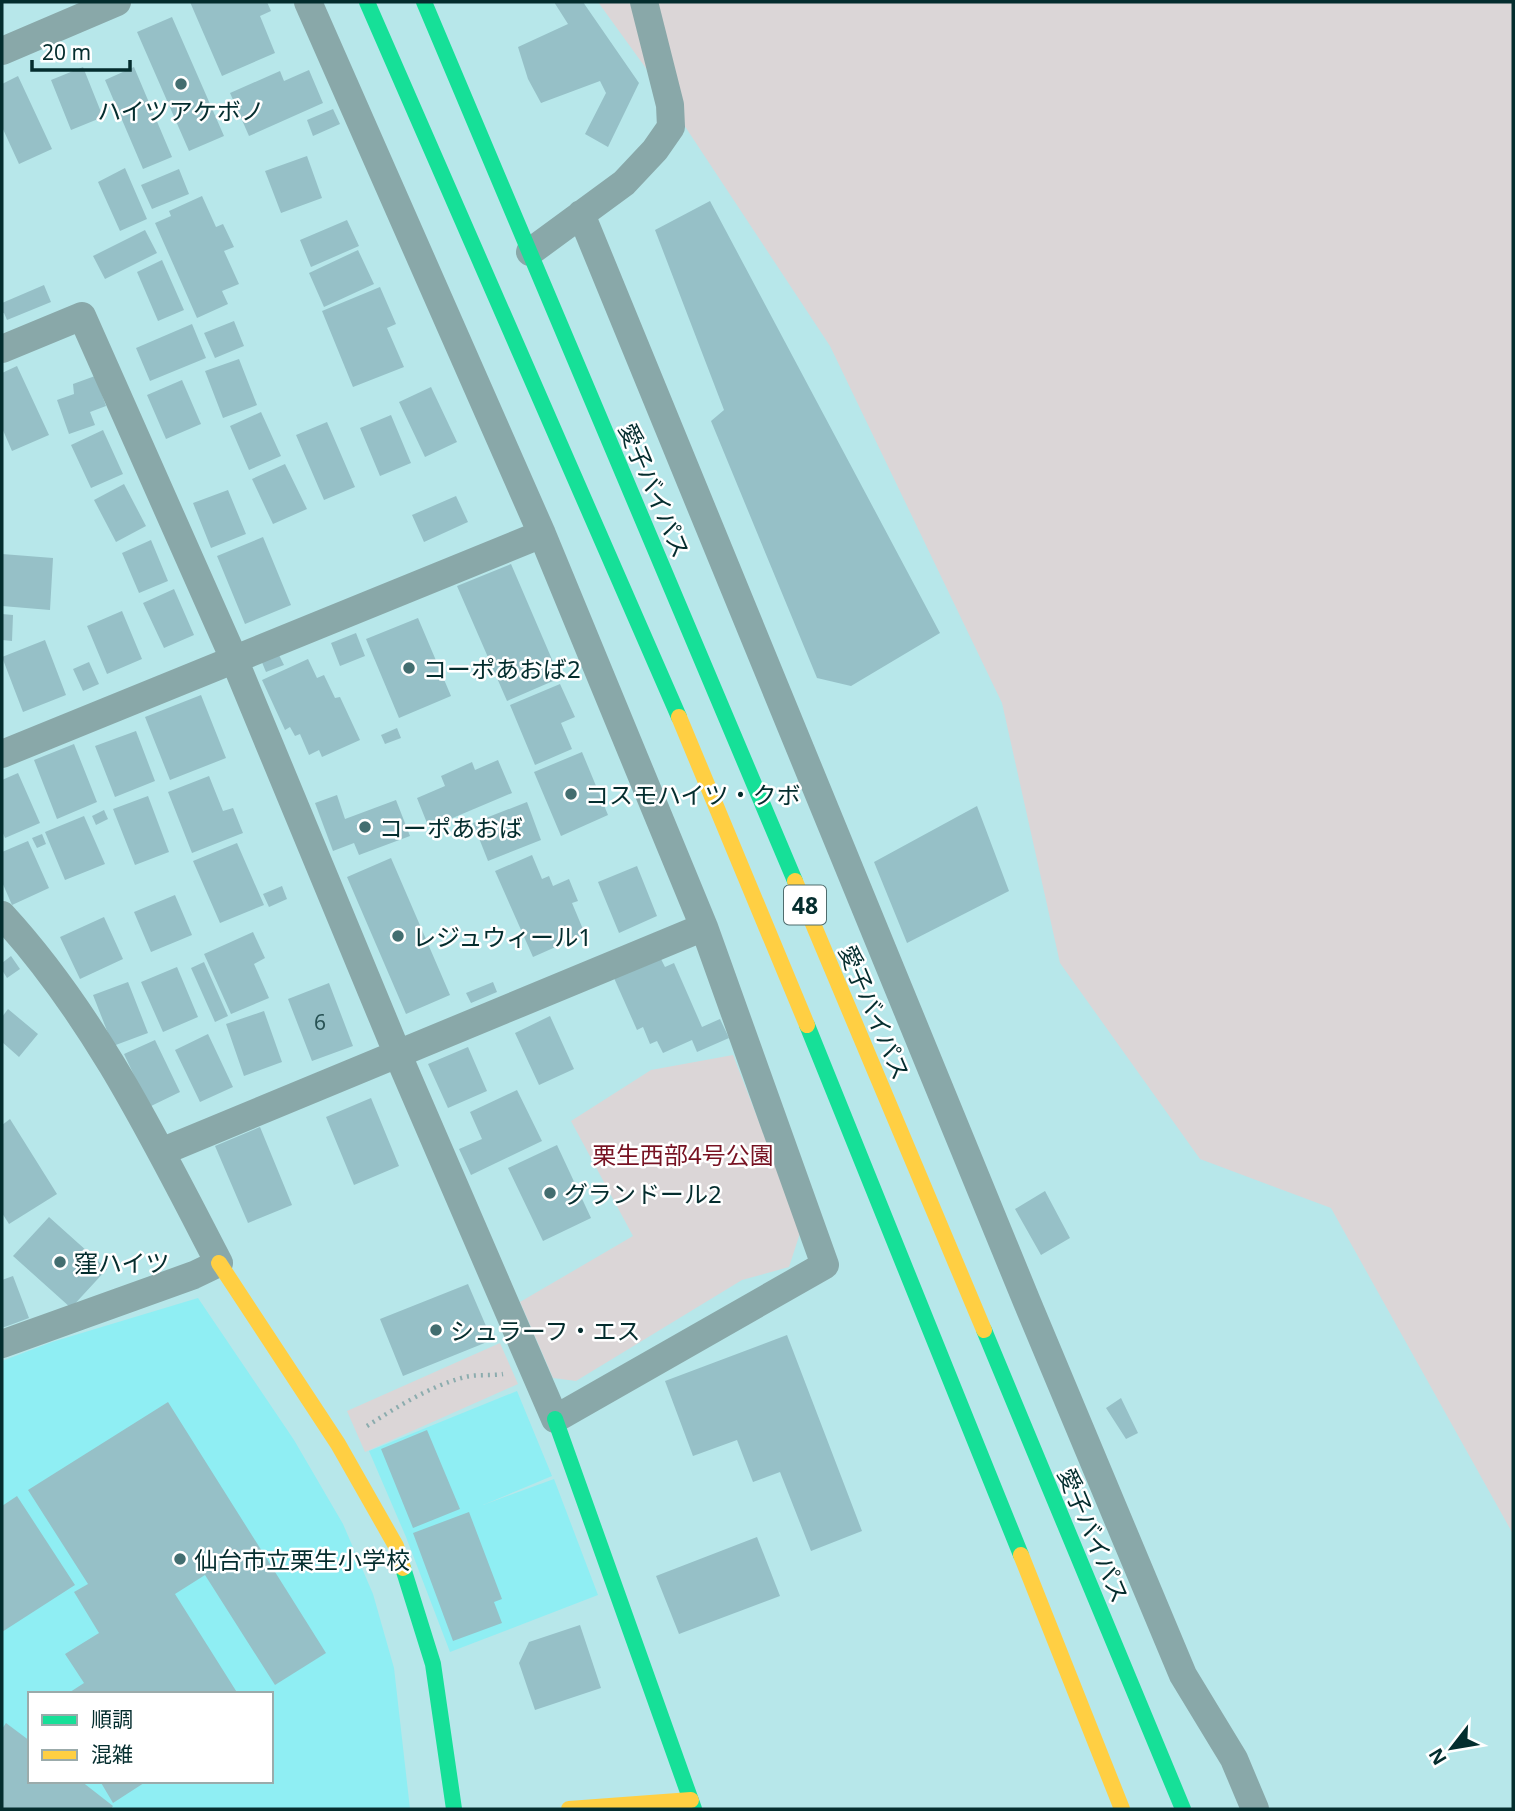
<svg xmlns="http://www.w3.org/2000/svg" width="1515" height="1811" font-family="'Noto Sans','Noto Sans JP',sans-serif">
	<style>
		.built { fill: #8feef3; fill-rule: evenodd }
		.green { fill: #dbd6d7 }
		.building { fill: #96c0c7 }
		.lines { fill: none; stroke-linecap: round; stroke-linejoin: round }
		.path { stroke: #8cacae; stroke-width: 4.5; stroke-dasharray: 2 5; stroke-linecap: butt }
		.street { stroke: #89a8a9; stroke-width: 28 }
		.fast { stroke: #16e098; stroke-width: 16 }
		.slow { stroke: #ffcf43; stroke-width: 16 }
		.poi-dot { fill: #436e70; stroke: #fff; stroke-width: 2.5 }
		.labels { text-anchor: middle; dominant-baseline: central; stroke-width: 5; stroke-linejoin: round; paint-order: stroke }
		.number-label { font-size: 21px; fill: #285254 }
		.shield { fill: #fff; stroke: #4f6c6d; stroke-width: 2 }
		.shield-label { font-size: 23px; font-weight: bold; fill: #042d2e }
		.poi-label { font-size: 24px; fill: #042d2e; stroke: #fff; text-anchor: start }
		.street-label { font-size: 24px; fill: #042d2e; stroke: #fff }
		.park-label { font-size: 24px; fill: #771222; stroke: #fff }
	</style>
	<rect width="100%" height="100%" fill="#b7e7ea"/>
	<path class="built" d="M198 1298 294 1440 343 1524 373 1594 394 1668 410 1809H2V1361L52 1342ZM30 1694H271V1781H30Z
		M517 1391 552 1476 483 1505 554 1479 598 1595 450 1652 406 1537 369 1451Z"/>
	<path class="green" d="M598 2H1513V1534L1331 1208 1200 1159 1060 963 1002 703 830 346 653 78Z
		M733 1055 801 1230 789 1267 742 1280 576 1381 553 1378 520 1302 633 1236 571 1121 651 1070Z
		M500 1343 518 1384 365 1452 347 1411Z"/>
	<path class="building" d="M190 2H267L271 11 260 16 275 53 222 76Z
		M554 2H583L639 83 608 147 585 134 606 93 600 81 541 103 528 79 518 47 568 24Z
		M172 17 224 136 189 151 137 32Z
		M83 67 103 117 71 130 51 80Z
		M134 67 172 157 143 169 105 80Z
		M309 70 323 103 249 136 230 93 280 71 284 81Z
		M18 76 52 149 19 164 2 127V84Z
		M333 109 340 124 313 136 307 120Z
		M307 156 322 198 281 213 265 171Z
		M125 168 147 219 120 231 98 182Z
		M179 169 189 194 152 209 141 185Z
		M202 196 216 227 223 224 234 247 224 251 239 284 222 291 228 304 197 318 155 223 171 216 169 211Z
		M710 201 940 633 851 686 817 678 711 421 724 410 655 230Z
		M347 220 359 246 311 267 300 240Z
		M145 230 157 253 105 279 93 256Z
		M358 250 374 284 324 307 309 273Z
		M162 260 184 310 158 321 137 272Z
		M44 285 51 302 7 320 4 313H2V303Z
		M380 287 396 324 387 328 404 367 353 387 322 311Z
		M234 321 244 346 215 358 204 333Z
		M192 324 206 358 150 381 136 348Z
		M239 359 257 405 223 418 205 371Z
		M17 366 49 435 12 451 2 428V373Z
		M95 376 106 406 90 412 95 425 69 434 57 400 74 394 73 384Z
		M182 380 201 424 166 439 147 395Z
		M431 387 457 442 425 457 399 402Z
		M261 412 281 456 249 470 230 426Z
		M391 415 411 463 380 476 360 428Z
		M327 422 355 487 324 500 296 435Z
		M103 430 123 474 91 488 71 445Z
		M285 464 307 509 273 524 252 479Z
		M124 484 146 526 116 542 94 500Z
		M228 490 246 534 211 548 193 503Z
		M456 496 468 522 424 542 412 515Z
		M263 537 291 605 245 624 217 556Z
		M151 540 168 581 139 593 122 553Z
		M2 554 53 558 50 610 2 606Z
		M511 564 560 678 507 701 457 586Z
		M174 589 194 635 164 648 143 603Z
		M122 611 142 659 107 674 87 626Z
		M2 614 13 615 12 641 2 640Z
		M418 618 451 696 399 718 366 639Z
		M356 633 365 656 340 666 331 643Z
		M45 640 66 695 23 712 2 657Z
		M278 653 284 665 266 672 261 660Z
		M308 659 317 678 324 675 335 698 340 697 360 740 322 757 319 750 309 755 300 734 295 736 290 727 285 730 262 680Z
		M89 662 99 684 83 691 73 669Z
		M560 684 575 717 561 723 572 749 535 765 510 705Z
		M201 695 226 758 170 780 145 717Z
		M397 728 401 738 385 744 381 735Z
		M136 731 155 781 115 797 95 746Z
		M74 744 97 802 57 819 34 760Z
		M582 752 608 815 561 836 534 772Z
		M498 760 512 793 429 828 417 798 445 786 441 776 472 762 475 770Z
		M18 773 40 823 5 838 2 831V780Z
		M209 776 223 811 233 808 243 833 192 853 168 792Z
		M337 795 345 819 396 800 410 836 359 855 354 843 333 851 315 803Z
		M148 796 169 852 135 865 113 809Z
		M527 802 541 840 488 861 473 823Z
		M977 806 1009 891 907 943 874 862Z
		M104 810 108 819 96 825 92 816Z
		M84 816 105 864 65 880 45 832Z
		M42 834 46 844 37 848 32 838Z
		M28 841 49 888 12 905 2 882V852Z
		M237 843 264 905 220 923 193 861Z
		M532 855 542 879 549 876 553 886 569 879 578 901 572 903 585 934 533 957 495 871Z
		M391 858 450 995 406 1014 347 877Z
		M637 866 657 916 619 933 598 882Z
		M282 886 287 899 269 907 263 894Z
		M175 895 192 935 151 952 134 912Z
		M104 917 123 959 80 979 60 937Z
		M253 932 265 958 254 964 269 998 231 1014 204 954Z
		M11 956 20 969 7 978 2 970V963Z
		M660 957 665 967 674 963 702 1027 720 1019 729 1038 697 1052 692 1040 663 1053 657 1041 650 1044 643 1027 637 1030 614 978Z
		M204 962 228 1016 215 1022 191 968Z
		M177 967 198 1017 163 1032 141 982Z
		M128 982 148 1033 113 1046 93 995Z
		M493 982 497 992 471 1003 466 993Z
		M329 983 353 1046 312 1061 288 999Z
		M8 1009 38 1034 19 1057 2 1042V1017Z
		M264 1011 282 1062 244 1076 226 1024Z
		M550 1016 574 1069 539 1085 515 1033Z
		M208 1034 233 1087 200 1102 175 1050Z
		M155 1040 180 1092 149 1107 124 1054Z
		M468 1047 487 1091 448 1108 428 1064Z
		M517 1090 542 1141 471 1175 459 1149 482 1139 470 1112Z
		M371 1098 399 1166 354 1185 326 1117Z
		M10 1119 57 1194 9 1224 2 1213V1125Z
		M260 1127 292 1205 248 1223 215 1146Z
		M557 1145 591 1218 543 1241 508 1168Z
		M1045 1191 1070 1238 1041 1255 1015 1209Z
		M49 1217 107 1269 71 1308 13 1256Z
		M13 1276 29 1318 2 1328V1280Z
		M468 1284 492 1340 403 1376 380 1319Z
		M787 1335 862 1531 811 1551 780 1472 753 1482 737 1440 693 1456 665 1381Z
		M1121 1398 1138 1433 1126 1439 1106 1408Z
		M168 1402 326 1653 275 1685 205 1575 175 1594 238 1694H67L84 1683 65 1654 99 1633 74 1592 88 1584 28 1490Z
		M427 1430 460 1509 413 1528 381 1449Z
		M17 1496 75 1585 2 1632V1506Z
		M469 1512 502 1599 494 1602 502 1623 453 1641 413 1533Z
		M757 1537 780 1596 679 1634 656 1576Z
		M580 1625 601 1688 535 1710 519 1663 529 1642Z
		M6 1723 30 1741V1781H81L113 1806 111 1809H2V1729Z
		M100 1781H147L113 1803Z"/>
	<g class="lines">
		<path class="path" d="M367 1426C397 1407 430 1386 465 1377 477 1374 491 1376 503 1374"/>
		<path class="street" d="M2 51 117 2
			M581 214 1027 1302 1183 1675 1234 1759 1255 1809
			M530 252 624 183 655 150 671 127 670 105 644 2
			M2 349 82 316 234 659 398 1055 555 1419 825 1265 704 927 542 534 308 2
			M2 754 542 534
			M2 915C95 1016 156 1142 219 1263L194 1275 2 1344
			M161 1152 704 927"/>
		<path class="fast" d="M367 2 679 717
			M424 2 795 881
			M807 1025 1021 1555
			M984 1330 1183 1809
			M555 1419 694 1809
			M403 1568 433 1664 454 1809"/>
		<path class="slow" d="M679 717 807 1025
			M795 881 984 1330
			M219 1263 338 1444 396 1546 403 1568
			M1021 1555 1122 1809
			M569 1809 691 1800"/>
	</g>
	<g class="poi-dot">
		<circle cx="181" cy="84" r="7"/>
		<circle cx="409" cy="668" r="7"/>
		<circle cx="571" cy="794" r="7"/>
		<circle cx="365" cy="827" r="7"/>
		<circle cx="398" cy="936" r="7"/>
		<circle cx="550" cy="1193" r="7"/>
		<circle cx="60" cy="1262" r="7"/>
		<circle cx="436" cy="1330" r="7"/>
		<circle cx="180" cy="1559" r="7"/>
	</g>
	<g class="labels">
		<g class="number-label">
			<text x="320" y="1022">6</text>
		</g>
		<rect class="shield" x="784" y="885.5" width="42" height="39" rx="5"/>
		<g class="shield-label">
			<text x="805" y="905">48</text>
		</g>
		<g class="poi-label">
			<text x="181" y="110" text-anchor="middle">ハイツアケボノ</text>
			<text x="423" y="668">コーポあおば2</text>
			<text x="585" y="794">コスモハイツ・クボ</text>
			<text x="379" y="827">コーポあおば</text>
			<text x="412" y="936">レジュウィール1</text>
			<text x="564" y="1193">グランドール2</text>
			<text x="74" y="1262">窪ハイツ</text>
			<text x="450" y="1330">シュラーフ・エス</text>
			<text x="194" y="1559">仙台市立栗生小学校</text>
		</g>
		<g class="street-label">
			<text transform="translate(655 490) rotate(67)">愛子バイパス</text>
			<text transform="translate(875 1012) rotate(67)">愛子バイパス</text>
			<text transform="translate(1094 1535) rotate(67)">愛子バイパス</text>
		</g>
		<g class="park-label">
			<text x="683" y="1154">栗生西部4号公園</text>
		</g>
	</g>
	<rect width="1515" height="1811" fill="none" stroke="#042d2e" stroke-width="7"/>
	<rect x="28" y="1692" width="245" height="91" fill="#ffffff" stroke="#9babab" stroke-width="2"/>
	<rect x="42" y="1715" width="35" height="10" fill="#16e098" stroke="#9babab" stroke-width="2"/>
	<text x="91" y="1727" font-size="21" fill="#042d2e">順調</text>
	<rect x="42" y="1750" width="35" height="10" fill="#ffcf43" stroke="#9babab" stroke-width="2"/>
	<text x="91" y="1762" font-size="21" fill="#042d2e">混雑</text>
	<g transform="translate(1452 1748) rotate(239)" stroke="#ffffff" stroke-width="5" paint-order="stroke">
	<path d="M0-5L12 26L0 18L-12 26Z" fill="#042d2e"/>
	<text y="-10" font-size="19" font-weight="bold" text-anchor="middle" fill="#042d2e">N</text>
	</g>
	<path d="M32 60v10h98v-10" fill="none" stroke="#042d2e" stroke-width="3.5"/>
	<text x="42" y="60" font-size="21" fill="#042d2e" stroke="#ffffff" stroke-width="5" paint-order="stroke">20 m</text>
</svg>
